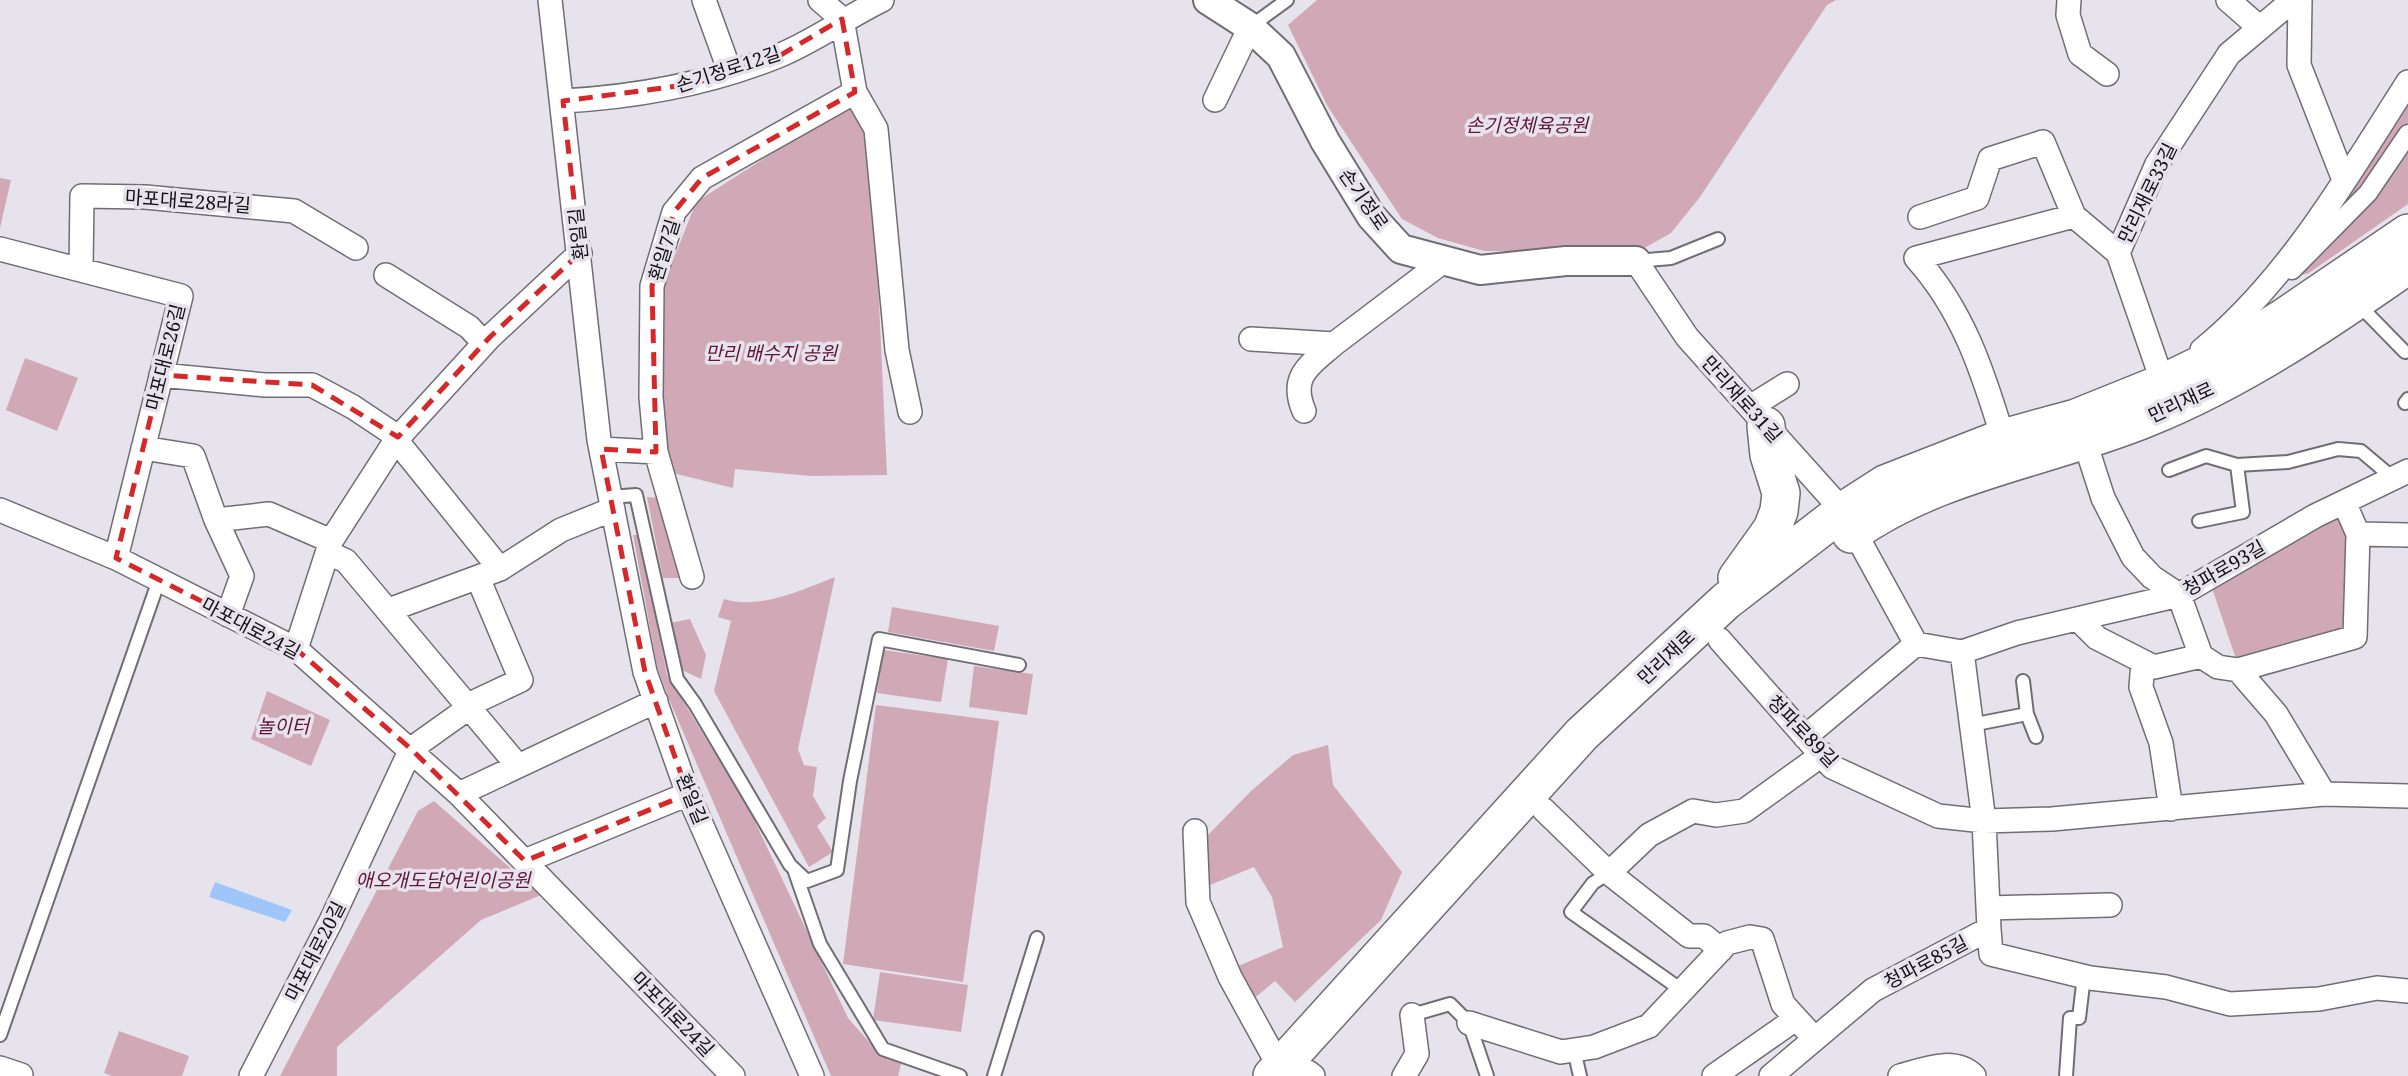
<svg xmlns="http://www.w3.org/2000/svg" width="2408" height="1076" font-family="'Noto Serif','Noto Sans KR',serif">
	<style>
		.green { fill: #d1a8b6 }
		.water { fill: #9fc6f8 }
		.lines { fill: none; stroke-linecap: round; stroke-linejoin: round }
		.service-casing { stroke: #706d75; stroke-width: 16 }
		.pedestrian-casing { stroke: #706d75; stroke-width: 21 }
		.minor-casing { stroke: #706d75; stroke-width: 26 }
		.tertiary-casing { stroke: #706d75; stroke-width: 32 }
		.primary-casing { stroke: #706d75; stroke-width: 40 }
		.service { stroke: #fff; stroke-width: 12 }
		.pedestrian { stroke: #fff; stroke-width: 18 }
		.minor { stroke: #fff; stroke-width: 23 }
		.tertiary { stroke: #fff; stroke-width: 28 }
		.primary { stroke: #fff; stroke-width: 37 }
		.marked { fill: none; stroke: #d62828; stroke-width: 5; stroke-dasharray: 14 9; stroke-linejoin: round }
		.labels { text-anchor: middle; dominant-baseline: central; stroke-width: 7; stroke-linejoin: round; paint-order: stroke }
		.street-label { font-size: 19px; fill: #121114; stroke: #e7e3ec }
		.park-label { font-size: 19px; font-style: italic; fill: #5f1438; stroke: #e7e3ec }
	</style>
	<rect width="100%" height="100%" fill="#e7e3ec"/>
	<path class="green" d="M1317 0H1836L1827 5 1700 197 1671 233 1639 251H1484L1438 238 1402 219 1328 107 1288 25Z
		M852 102 871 130 887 475 810 476 735 469 733 488 669 472 662 429 660 294 696 202Z
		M2408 102V204L2309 273 2295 277Z
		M0 178 11 180 0 228Z
		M25 358 78 378 57 431 6 410Z
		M647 497 660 498 682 578H663Z
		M2341 507 2354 535 2352 633 2238 665 2210 582Z
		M633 535H639L667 675 749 809 848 1018 877 1051 901 1064 898 1076H831L668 697 657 666Z
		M835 577 798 749 804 765 817 767 813 796 826 818 817 826 833 852 809 867 714 691 731 621 718 617 724 599C759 610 802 590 835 577Z
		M892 607 999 626 994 651 888 632Z
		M690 619 706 655 701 679 680 669 670 623Z
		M883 650 948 659 941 702 877 693Z
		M974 666 1033 674 1027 715 969 707Z
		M267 691 330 720 311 766 251 739Z
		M876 705 999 721 963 982 843 964Z
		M1328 745 1333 785 1402 872 1381 920 1295 1002 1275 981 1251 1001 1231 969 1283 947 1272 897 1254 867 1205 887 1207 836 1251 791 1293 755Z
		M434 801 541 895 481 920 337 1047V1076H280L418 811Z
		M880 972 968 985 961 1032 873 1020Z
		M119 1031 189 1056 182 1076H112L104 1073Z"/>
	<path class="water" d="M215 882 292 910 285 922 209 897Z"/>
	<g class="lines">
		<defs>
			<path id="service" d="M1250 27 1287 0
				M1636 261 1671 258 1718 239
				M2358 304 2405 352
				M2405 403 2408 399
				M2169 470 2206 456 2237 465 2288 462 2338 449 2361 451 2393 478
				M610 497 636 495 677 679 695 704 790 865 807 881 837 870 850 781 879 639 1019 665
				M2199 521 2243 512 2237 465
				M2027 714 2036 737
				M1971 725 2027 714 2023 681
				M795 872 820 944 883 1049 960 1076
				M1609 873 1593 883 1571 912 1683 991
				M1412 1015 1450 1004 1469 1023 1487 1076
				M0 1035 159 580
				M1574 1050 1580 1076
				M994 1076 1037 938
				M2066 1076 2070 1018H2079L2084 976"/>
			<path id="pedestrian" d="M2292 270 2368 193 2408 134"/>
			<path id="minor" d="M550 0 599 440 645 672 688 794 812 1076
				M704 0 730 72
				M820 0 842 19
				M2069 0 2068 15 2080 54 2107 74
				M2228 0 2260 28
				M2300 0 2299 65 2344 180
				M855 92 876 129 897 350 910 412
				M1215 100 1250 27
				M563 101C636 97 709 84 778 56 813 42 847 17 882 0
				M1920 217 1977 198 1990 159 2043 142 2074 216 2118 253
				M0 249 181 296 116 558
				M1636 261 1687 337 1843 511 1916 644
				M81 269 82 196 145 197 294 211 356 248
				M386 275 469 327 484 343
				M1251 339 1334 344 1445 260
				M2202 350C2289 279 2348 175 2408 82
				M2173 374 2163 383 2118 253 2157 164 2229 54 2293 0
				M161 375 265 385H312L353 407 398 437
				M1750 407 1787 384
				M1304 411C1289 376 1310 365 1334 344
				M2003 438C1983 372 1963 310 1916 258L2074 216
				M396 440 500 569
				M2085 442 2103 498 2133 557 2152 577 2179 595 2201 656 2218 667 2238 670 2276 714 2324 794
				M143 448 193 456 216 520 242 576 228 615
				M601 449 656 452 651 397 652 286 674 212 702 178 855 92 842 19
				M656 452 692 577
				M2344 502 2358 534 2408 535
				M0 510 116 558 296 649 459 794 733 1076
				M216 520 269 514 331 541
				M329 553 346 561 518 766
				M389 610 500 569 561 530 613 509
				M2078 619 2097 638 2154 667 2201 656
				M1720 640 1832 767 1938 816 1984 821 2052 819 2324 794 2408 796
				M296 649 331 541 396 440 490 337 580 253
				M1962 652 1984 821 1989 929
				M2143 662 2141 687 2161 743 2171 809
				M2238 670 2355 637 2358 534
				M468 705 521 680 478 578
				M1805 737 1916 644 1962 652 2017 633 2179 595 2315 516 2408 471
				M411 749 470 707
				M459 794 656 701
				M1544 810 1609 873 1649 835 1693 811 1716 815 1744 811 1823 754
				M1195 831 1198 902 1230 977 1280 1068
				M525 861 688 794
				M1609 873 1689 936H1704L1721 950
				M1988 908 2110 905
				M1469 1023 1561 1052 1594 1047 1649 1026 1727 943 1750 937 1762 939 1783 1004 1814 1038
				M0 1068 21 1075
				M1308 1072 1313 1076
				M251 1076 331 921 411 749
				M1404 1076 1417 1054 1412 1015
				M1714 1076 1794 1020
				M1771 1076 1873 990 1989 929 1991 954 2090 978 2166 987 2230 1004 2319 999 2377 988 2408 991
				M1900 1076C1923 1070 1954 1056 1974 1076"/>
			<path id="tertiary" d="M1208 0 1250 27 1281 56 1325 141 1371 216 1401 249 1480 270 1566 261H1636"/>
			<path id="primary" d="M1851 534C1937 472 2050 458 2147 418 2241 380 2325 323 2408 265
				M1737 578 1772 529 1779 511 1781 493 1769 455 1766 426
				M1272 1076 1582 734 1726 601 1843 511 1885 484 2003 438 2076 418 2163 383 2227 352 2283 318 2408 233"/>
		</defs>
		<use href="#service" class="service-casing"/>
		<use href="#pedestrian" class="pedestrian-casing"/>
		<use href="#minor" class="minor-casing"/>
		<use href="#tertiary" class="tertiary-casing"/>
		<use href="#primary" class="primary-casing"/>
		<use href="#service" class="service"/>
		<use href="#pedestrian" class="pedestrian"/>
		<use href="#minor" class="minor"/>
		<use href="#tertiary" class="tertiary"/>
		<use href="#primary" class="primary"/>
	</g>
	<path class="marked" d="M842 19 855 92 702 178 674 212 652 286 656 452 601 449 645 672 688 794 525 861 411 749 296 649 116 558 161 375 312 385 398 437 490 337 580 253 563 101 693 84 779 56Z"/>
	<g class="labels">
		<g class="street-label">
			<text transform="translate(728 69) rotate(-18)">손기정로12길</text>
			<text transform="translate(2147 193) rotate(-64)">만리재로33길</text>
			<text transform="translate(1364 199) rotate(55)">손기정로</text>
			<text transform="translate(188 201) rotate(4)">마포대로28라길</text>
			<text transform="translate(578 234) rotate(-96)">환일길</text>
			<text transform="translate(664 250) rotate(-73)">환일7길</text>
			<text transform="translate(165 357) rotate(-76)">마포대로26길</text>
			<text transform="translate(1742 399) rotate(48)">만리재로31길</text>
			<text transform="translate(2181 402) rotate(-25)">만리재로</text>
			<text transform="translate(2224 568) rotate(-30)">청파로93길</text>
			<text transform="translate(251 628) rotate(28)">마포대로24길</text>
			<text transform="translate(1666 657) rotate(-43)">만리재로</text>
			<text transform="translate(1803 731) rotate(46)">청파로89길</text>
			<text transform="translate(692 799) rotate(68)">환일길</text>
			<text transform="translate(315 951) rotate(-63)">마포대로20길</text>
			<text transform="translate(1926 962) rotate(-28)">청파로85길</text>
			<text transform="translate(673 1014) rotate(46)">마포대로24길</text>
		</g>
		<g class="park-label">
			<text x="1527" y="125">손기정체육공원</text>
			<text x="771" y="353">만리 배수지 공원</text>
			<text x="283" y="726">놀이터</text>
			<text x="443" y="880">애오개도담어린이공원</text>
		</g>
	</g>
</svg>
